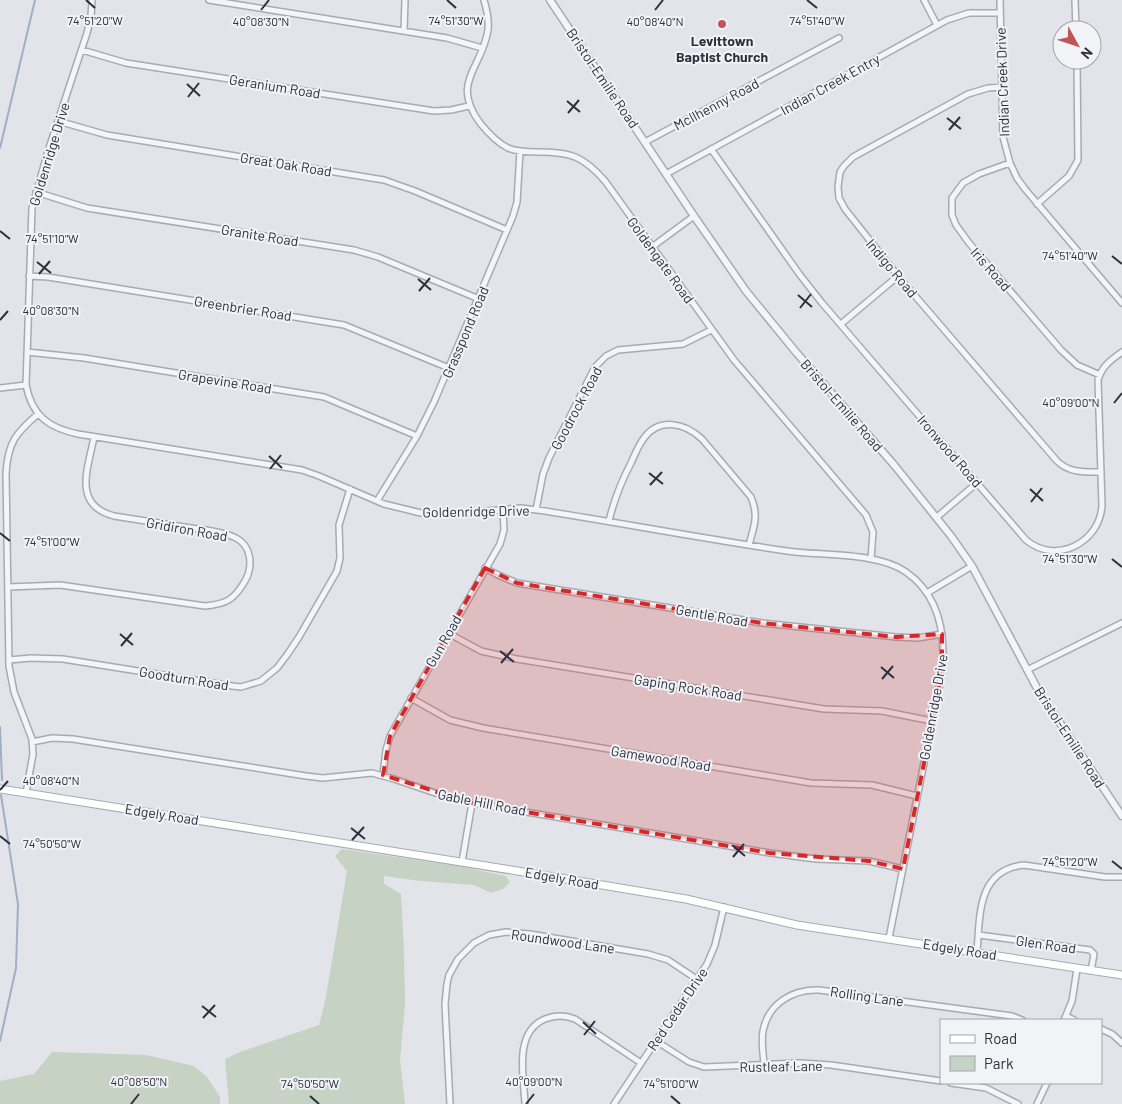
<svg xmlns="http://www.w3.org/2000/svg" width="1122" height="1104" font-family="Barlow,sans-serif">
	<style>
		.green { fill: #c6d2c4 }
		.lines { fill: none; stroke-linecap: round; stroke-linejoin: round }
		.stream { stroke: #a1aec4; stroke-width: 2 }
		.minor-casing { stroke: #a8aab3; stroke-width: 8 }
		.tertiary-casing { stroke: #a8aab3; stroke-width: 9 }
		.secondary-casing { stroke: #a8aab3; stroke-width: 9 }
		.minor { stroke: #f4f5f8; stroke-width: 5 }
		.tertiary { stroke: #f4f5f8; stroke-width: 6 }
		.secondary { stroke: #fff; stroke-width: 7 }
		.marked { fill: #d62828; fill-opacity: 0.2; stroke: #d62828; stroke-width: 4; stroke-dasharray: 10 6; stroke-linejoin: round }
		.ticks { fill: none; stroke: #2c303f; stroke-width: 2 }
		.poi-dot { fill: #bf5657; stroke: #f2f3f6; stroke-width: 2 }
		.labels { text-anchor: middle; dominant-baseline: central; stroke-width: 4; stroke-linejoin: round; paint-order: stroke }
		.poi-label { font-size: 14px; font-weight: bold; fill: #2c303f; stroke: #f2f3f6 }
		.street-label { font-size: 14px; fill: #2c303f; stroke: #f2f3f6 }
		.ticks-label { font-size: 12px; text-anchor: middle; fill: #2c303f; stroke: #f2f3f6; stroke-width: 4; stroke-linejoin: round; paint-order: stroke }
	</style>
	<rect width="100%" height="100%" fill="#e2e4e9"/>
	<path class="green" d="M342 849 463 867 506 876 510 882 503 889 491 893 474 885 420 881 384 876V884L401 894 404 951 405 1005 400 1059 405 1104H229L225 1059 240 1052 319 1025 325 1002 347 871 335 856Z
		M52 1052 146 1055 194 1066 207 1077 220 1097V1104H0V1081L34 1074Z"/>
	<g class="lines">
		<path class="stream" d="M0 148 35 0
			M0 727 2 780
			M0 1041 16 968 18 904 1 795"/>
		<defs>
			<path id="minor" d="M92 0 91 17 87 33 48 151 32 208 26 385C32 416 49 428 78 434L302 470 319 476 384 504 421 513 449 514 521 508 545 511C626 524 706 539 787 551 821 556 878 552 906 572 939 595 946 634 942 673L889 938
				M209 0 447 38 482 48
				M484 0C487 10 489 20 488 30 482 69 450 82 480 123 488 133 496 142 508 148 518 152 528 152 538 152 571 152 583 156 605 181L734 360 866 515 873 532 871 559
				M924 0 937 25
				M1000 0 1003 137 1010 163 1017 178 1025 189 1122 303
				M1075 0 1076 30
				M404 31 405 0
				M82 50 126 63 434 111 451 110 469 106
				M1002 87 988 88 968 94 853 157 844 166 840 172 838 187 839 198 845 209 898 276 1057 461C1069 473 1085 472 1100 472
				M58 121 107 135 384 180 415 191 507 230
				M645 142 839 38
				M711 149 800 275 822 303 1026 540C1056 565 1100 543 1102 505L1098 380C1102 366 1111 360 1122 352
				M1010 163 979 174 963 183 952 198V215L956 225 969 243 1061 350 1077 365 1100 375
				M666 174 947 20 969 13H1000
				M36 192 87 208 354 250 378 257 479 299
				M1037 204 1069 176 1078 160 1077 60
				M652 247 694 216
				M29 276 48 277 344 325 449 368
				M841 324 898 276
				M27 352 84 358 324 397 417 436
				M0 388 26 385
				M377 501 417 436 434 402 513 216 517 202 520 151
				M536 510 543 474 549 458 595 367 606 356 618 350 683 344 711 330
				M937 517 977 483
				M609 521C614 500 621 482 631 463 635 454 638 446 644 438 659 417 685 423 702 439L751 497C759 516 754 526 749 545
				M485 568 498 575 517 583 762 623 896 637 918 638 942 634
				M8 587 60 585 205 606C226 604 234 600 245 581 253 567 252 546 236 538 222 531 205 530 191 528 165 524 140 520 114 516 72 505 88 469 94 437
				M927 593 972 566
				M448 633 481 651 517 659 824 709 882 711 932 721
				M9 660 31 658 63 659 232 686 241 687 261 681 277 668 287 655 299 637 337 571 340 558 339 525 350 489
				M1027 670 1122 623
				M411 698 450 720 483 728 811 783 872 785 917 796
				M32 742 52 738 73 739 306 776 323 778 372 773 394 779 444 796 472 803 770 853 816 859 869 861 903 869
				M383 775 386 750 390 736 500 544 504 530 503 509
				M26 793 33 754 32 739 14 692 9 666 6 473C8 442 16 433 38 414
				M462 862 472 803
				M979 935 1090 950 1094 954 1091 971
				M977 952C980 915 977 870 1024 865L1105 877H1122
				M1066 1016 1074 1020
				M1064 1020 1072 1001 1077 969
				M1101 1029 1112 1034 1122 1043
				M656 1041 689 1062 704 1067 801 1063 831 1065 941 1081
				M764 1063C763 1053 761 1042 763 1031 768 1004 792 989 819 990L1012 1016 1022 1020
				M951 1083 986 1088 1018 1104
				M450 1104 445 1004 447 984 449 975 458 959 474 943 489 935 506 932 530 934 648 954 668 960 698 980
				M525 1104C524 1078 513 1032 545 1019 555 1015 565 1015 575 1019L641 1063
				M614 1104 707 964 715 945 724 907
				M1037 1104 1047 1083"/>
			<path id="tertiary" d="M550 0 694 216 746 291 795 351 895 466 951 536 972 566 1038 690 1122 816"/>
			<path id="secondary" d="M0 789 530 873 686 899 797 925 1122 975"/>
		</defs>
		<use href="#minor" class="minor-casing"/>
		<use href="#tertiary" class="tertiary-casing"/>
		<use href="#secondary" class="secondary-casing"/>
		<use href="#minor" class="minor"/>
		<use href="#tertiary" class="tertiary"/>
		<use href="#secondary" class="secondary"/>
	</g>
	<path class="marked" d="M485 568 517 583 762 623 896 637 942 634V673L903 869 869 861 770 853 472 803 383 775 390 736Z"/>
	<path class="ticks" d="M86 0 95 8M447 0 456 8M807 0 817 8M261 10 269 0M655 10 663 0M187 84 200 96M188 97 199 83M567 101 580 112M568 113 579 100M947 118 961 129M949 130 960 117M0 231 10 239M1112 256 1122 264M37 262 51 273M39 274 50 261M418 279 431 290M419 291 430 278M798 295 812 307M800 308 811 294M0 320 8 311M1114 403 1122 393M269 456 282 468M270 469 281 455M649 473 663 484M650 485 662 472M1030 489 1043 501M1031 502 1042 488M0 533 10 541M1112 559 1122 567M120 634 133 645M121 646 132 633M500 651 514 662M501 663 513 649M881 667 894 678M882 679 893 666M0 790 8 781M351 828 365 839M0 836 10 844M352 840 364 827M732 845 745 856M733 857 744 844M1112 861 1122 869M202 1006 216 1017M203 1018 215 1005M583 1022 596 1034M584 1035 595 1021M310 1096 319 1104M671 1096 680 1104M131 1104 139 1094M526 1104 534 1094"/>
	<circle class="poi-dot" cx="722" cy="24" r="5"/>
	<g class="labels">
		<g class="poi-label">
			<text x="722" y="40">Levittown<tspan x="722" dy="16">Baptist Church</tspan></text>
		</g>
		<g class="street-label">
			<text transform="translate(603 78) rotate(56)">Bristol-Emilie Road</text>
			<text transform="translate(1002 82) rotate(-92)">Indian Creek Drive</text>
			<text transform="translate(830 84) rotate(-29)">Indian Creek Entry</text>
			<text transform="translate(275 86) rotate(9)">Geranium Road</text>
			<text transform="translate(716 104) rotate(-28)">McIlhenny Road</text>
			<text transform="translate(49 154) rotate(-73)">Goldenridge Drive</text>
			<text transform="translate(286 164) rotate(9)">Great Oak Road</text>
			<text transform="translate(260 235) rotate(9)">Granite Road</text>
			<text transform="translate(661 260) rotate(54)">Goldengate Road</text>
			<text transform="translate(892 268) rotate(50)">Indigo Road</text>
			<text transform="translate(991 269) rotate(49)">Iris Road</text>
			<text transform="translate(243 308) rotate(9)">Greenbrier Road</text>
			<text transform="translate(465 332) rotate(-67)">Grasspond Road</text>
			<text transform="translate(225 381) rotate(9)">Grapevine Road</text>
			<text transform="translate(842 405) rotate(49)">Bristol-Emilie Road</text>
			<text transform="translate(576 408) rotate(-62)">Goodrock Road</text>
			<text transform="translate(950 451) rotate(49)">Ironwood Road</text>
			<text transform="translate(476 511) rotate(-1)">Goldenridge Drive</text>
			<text transform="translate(187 529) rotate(10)">Gridiron Road</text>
			<text transform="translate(712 615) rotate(10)">Gentle Road</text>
			<text transform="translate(443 641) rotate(-60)">Gun Road</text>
			<text transform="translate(184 678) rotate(9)">Goodturn Road</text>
			<text transform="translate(688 687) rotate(9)">Gaping Rock Road</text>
			<text transform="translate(933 707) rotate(-80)">Goldenridge Drive</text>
			<text transform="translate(1070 737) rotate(57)">Bristol-Emilie Road</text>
			<text transform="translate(661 758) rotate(9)">Gamewood Road</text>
			<text transform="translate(482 802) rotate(11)">Gable Hill Road</text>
			<text transform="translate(162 814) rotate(9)">Edgely Road</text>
			<text transform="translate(562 878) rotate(10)">Edgely Road</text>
			<text transform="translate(563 941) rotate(8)">Roundwood Lane</text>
			<text transform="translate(1046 944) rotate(8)">Glen Road</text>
			<text transform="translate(960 949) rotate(9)">Edgely Road</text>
			<text transform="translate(867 996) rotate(8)">Rolling Lane</text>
			<text transform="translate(677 1009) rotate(-56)">Red Cedar Drive</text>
			<text transform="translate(781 1066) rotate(-1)">Rustleaf Lane</text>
		</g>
	</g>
	<g class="ticks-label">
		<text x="95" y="25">74°51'20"W</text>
		<text x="456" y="25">74°51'30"W</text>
		<text x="817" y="25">74°51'40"W</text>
		<text x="261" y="26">40°08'30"N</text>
		<text x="655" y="26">40°08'40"N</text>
		<text x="52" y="243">74°51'10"W</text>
		<text x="1070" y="260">74°51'40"W</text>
		<text x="51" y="315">40°08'30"N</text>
		<text x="1071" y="407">40°09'00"N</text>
		<text x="52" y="546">74°51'00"W</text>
		<text x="1070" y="563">74°51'30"W</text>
		<text x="51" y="785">40°08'40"N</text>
		<text x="52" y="848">74°50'50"W</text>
		<text x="1070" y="866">74°51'20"W</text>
		<text x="139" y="1086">40°08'50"N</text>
		<text x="534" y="1086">40°09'00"N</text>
		<text x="310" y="1088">74°50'50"W</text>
		<text x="671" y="1088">74°51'00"W</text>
	</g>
	<rect x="940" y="1019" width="162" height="65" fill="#f2f3f6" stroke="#a3a5ad"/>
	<rect x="950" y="1035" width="25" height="8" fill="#ffffff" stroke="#a3a5ad"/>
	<text x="984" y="1044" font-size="15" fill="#2c303f">Road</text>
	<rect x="950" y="1056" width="25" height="15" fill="#c6d2c4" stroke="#a3a5ad"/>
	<text x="984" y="1069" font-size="15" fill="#2c303f">Park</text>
	<g transform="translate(1077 45) rotate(130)"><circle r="24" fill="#f2f3f6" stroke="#a3a5ad"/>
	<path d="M0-4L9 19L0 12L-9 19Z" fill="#bf5657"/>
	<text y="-8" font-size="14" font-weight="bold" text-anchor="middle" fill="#2c303f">N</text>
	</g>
</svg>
